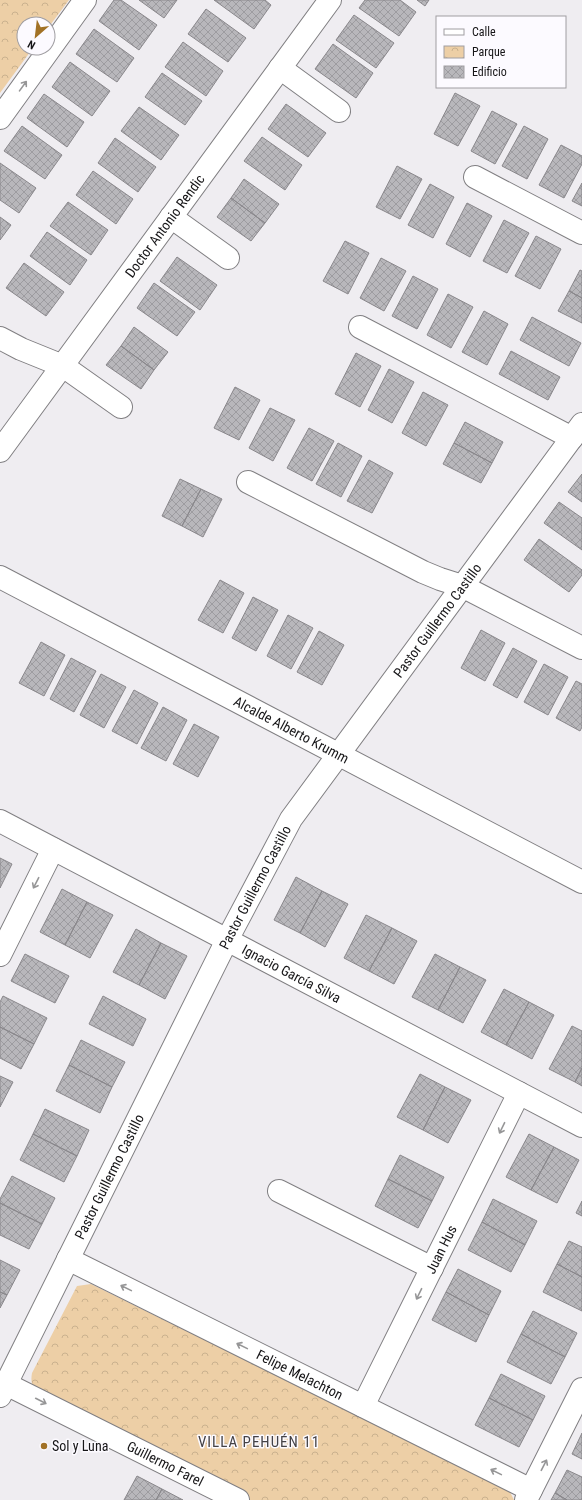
<svg xmlns="http://www.w3.org/2000/svg" width="582" height="1500" font-family="'Roboto Condensed',sans-serif">
	<style>
		.park { fill: url(#park-crowns) }
		.building { fill: url(#building-cross-hatch); stroke: #89878b }
		.lines { fill: none; stroke-linecap: round; stroke-linejoin: round }
		.minor-casing { stroke: #807f82; stroke-width: 24 }
		.minor { stroke: #fff; stroke-width: 22 }
		.oneway { stroke: #969697 }
		.poi-dot { fill: #a27226; stroke: #fcfaff; stroke-width: 1.5 }
		.labels { text-anchor: middle; dominant-baseline: central; stroke-width: 3; stroke-linejoin: round; paint-order: stroke }
		.street-label { font-size: 14px; fill: #161517; stroke: #fcfaff }
		.poi-label { font-size: 14px; fill: #161517; stroke: #fcfaff; text-anchor: start }
		.neighbourhood-label { font-size: 15px; letter-spacing: 1px; fill: #444246; stroke: #fcfaff }
	</style>
	<defs>
		<pattern id="park-crowns" width="20" height="18" patternUnits="userSpaceOnUse"><rect width="20" height="18" fill="#edcfa6"/><path d="M2 6a3 3 0 1 1 6 0M12 15a3 3 0 1 1 6 0" fill="none" stroke="#cab18e"/></pattern>
		<pattern id="building-cross-hatch" width="8" height="8" patternUnits="userSpaceOnUse"><rect width="8" height="8" fill="#b8b7bb"/><path d="M0 0l8 8M0 8l8-8" fill="none" stroke="#9d9ca0"/></pattern>
	</defs>
	<rect width="100%" height="100%" fill="#efedf1"/>
	<path class="park" d="M0 0H69L48 28V24H24V48H33L0 93Z
		M91 1284 495 1483 510 1492 514 1500H249L41 1396C33 1388 30 1384 32 1373L77 1286Z"/>
	<path class="building" d="M114 0H121L157 25 139 50 99 21Z
		M139 0H177L164 18Z
		M214 0H265L271 5 254 29Z
		M365 0H400L416 12 399 36 359 8Z
		M417 0H429L425 6Z
		M206 9 246 38 228 62 188 34Z
		M354 15 394 43 376 68 336 40Z
		M94 29 134 58 117 82 76 54Z
		M183 42 223 71 206 96 165 67Z
		M333 44 373 73 356 98 315 69Z
		M70 62 110 91 92 116 52 87Z
		M162 73 202 101 185 125 145 97Z
		M455 93 480 106 458 146 434 134Z
		M44 94 84 122 67 147 27 118Z
		M286 104 326 133 308 157 268 129Z
		M139 107 179 135 161 160 121 131Z
		M492 111 517 124 495 164 471 151Z
		M22 126 62 155 45 179 4 151Z
		M524 126 548 139 527 179 502 166Z
		M262 137 302 165 285 190 244 161Z
		M115 138 156 167 138 192 98 163Z
		M561 145 582 156V164L564 198 539 185Z
		M0 163 36 188 19 213 0 200Z
		M397 166 422 179 400 219 376 207Z
		M93 171 133 199 116 224 76 195Z
		M244 179 279 204 265 223 231 198Z
		M582 183V206L572 201Z
		M430 184 454 197 433 238 408 225Z
		M231 198 265 223 251 241 217 217Z
		M68 202 108 230 91 255 50 226Z
		M467 203 492 216 470 257 446 244Z
		M0 217 11 225 0 240Z
		M504 220 529 233 507 273 483 261Z
		M47 232 87 260 70 285 30 256Z
		M536 236 561 249 540 289 515 276Z
		M345 241 369 253 348 294 323 281Z
		M177 257 217 285 200 310 160 281Z
		M381 258 406 271 384 311 360 298Z
		M24 263 64 292 46 316 6 288Z
		M580 270 582 271V298L569 291Z
		M413 276 438 289 417 329 392 316Z
		M154 283 195 312 177 336 137 308Z
		M569 291 582 298V323L558 311Z
		M448 294 473 307 451 348 427 335Z
		M484 311 508 324 487 365 462 352Z
		M532 317 581 343 569 366 520 340Z
		M134 327 168 352 154 370 121 346Z
		M121 346 154 370 141 389 106 365Z
		M511 351 560 377 548 400 499 374Z
		M356 353 381 366 360 407 335 394Z
		M389 369 414 382 392 423 368 410Z
		M235 387 260 400 239 440 214 428Z
		M423 392 448 405 426 446 402 433Z
		M270 408 295 420 273 461 249 448Z
		M465 422 503 442 492 463 454 443Z
		M309 428 334 441 312 481 287 468Z
		M338 443 362 456 341 497 316 484Z
		M454 443 492 463 481 483 443 464Z
		M369 460 393 473 372 513 347 501Z
		M582 474V502L568 492Z
		M180 479 201 489 182 526 162 516Z
		M201 489 222 499 203 537 182 526Z
		M559 502 582 518V550L544 523Z
		M539 539 582 570V575L569 592 524 560Z
		M220 580 244 593 223 633 198 620Z
		M253 597 278 610 256 651 232 638Z
		M288 615 313 628 291 669 267 656Z
		M481 630 505 643 485 681 461 668Z
		M319 631 344 645 322 685 297 672Z
		M41 642 65 655 44 696 19 683Z
		M513 648 537 661 517 698 493 685Z
		M71 658 96 671 74 712 50 699Z
		M544 664 568 677 548 715 524 702Z
		M101 674 126 687 104 728 80 715Z
		M576 681 582 684V727L580 731 556 718Z
		M134 690 158 703 137 744 112 731Z
		M163 707 187 720 166 761 141 748Z
		M194 724 219 737 198 777 173 764Z
		M0 858 12 864 0 888Z
		M296 877 322 891 300 933 274 920Z
		M62 889 87 902 65 945 40 932Z
		M322 891 348 904 325 947 300 933Z
		M87 902 113 915 90 958 65 945Z
		M366 915 392 928 369 971 344 958Z
		M392 928 417 941 394 984 369 971Z
		M136 929 161 943 139 985 113 972Z
		M161 943 187 956 165 999 139 985Z
		M25 954 69 976 55 1003 11 981Z
		M435 954 460 967 438 1010 412 997Z
		M460 967 486 980 463 1023 438 1010Z
		M504 989 529 1002 506 1045 481 1032Z
		M3 996 47 1018 34 1044 0 1027V1002Z
		M103 996 146 1019 133 1046 89 1024Z
		M529 1002 554 1015 532 1059 506 1045Z
		M572 1026 582 1031V1068L575 1082 549 1069Z
		M0 1027 34 1044 21 1069 0 1058Z
		M81 1040 125 1062 112 1087 69 1065Z
		M69 1065 112 1087 100 1113 56 1091Z
		M582 1068V1086L575 1082Z
		M420 1074 445 1087 423 1130 397 1117Z
		M0 1076 13 1082 0 1107Z
		M445 1087 471 1100 448 1143 423 1130Z
		M45 1109 89 1130 77 1156 33 1134Z
		M33 1134 77 1156 64 1182 20 1160Z
		M529 1134 554 1147 531 1190 506 1177Z
		M554 1147 579 1160 557 1203 531 1190Z
		M400 1155 444 1177 432 1201 388 1179Z
		M12 1176 55 1198 42 1224 0 1203V1199Z
		M388 1179 432 1201 418 1228 375 1206Z
		M493 1199 537 1221 525 1245 482 1222Z
		M582 1201V1216L576 1213Z
		M0 1203 42 1224 29 1249 0 1235Z
		M482 1222 525 1245 511 1272 468 1250Z
		M569 1241 582 1247V1277L557 1264Z
		M0 1260 20 1270 7 1295 0 1292Z
		M557 1264 582 1277V1311L543 1292Z
		M458 1269 501 1291 489 1315 446 1292Z
		M0 1292 7 1295 0 1308Z
		M446 1292 489 1315 476 1342 432 1320Z
		M533 1311 577 1333 565 1357 521 1334Z
		M521 1334 565 1357 551 1384 507 1362Z
		M501 1374 545 1396 533 1420 489 1398Z
		M489 1398 533 1420 519 1447 475 1425Z
		M582 1433V1459L572 1454Z
		M567 1470 582 1477V1500H567L555 1493Z
		M137 1476 162 1489 156 1500H124Z
		M162 1489 183 1500H156Z
		M555 1493 567 1500H551Z"/>
	<g class="lines">
		<defs>
			<g id="minor">
				<path d="M280 68 339 111"/>
				<path d="M0 118 85 0"/>
				<path d="M475 177 582 233"/>
				<path d="M171 217 228 258"/>
				<path d="M360 327 572 438"/>
				<path d="M0 338 21 349 63 366 121 407"/>
				<path id="s1" d="M0 451 330 0"/>
				<path d="M248 482 423 572 440 579 462 586 582 648"/>
				<path id="s2" d="M0 577 582 882"/>
				<path id="s3" d="M0 821 582 1126"/>
				<path d="M0 955 53 849"/>
				<path d="M279 1191 432 1268"/>
				<path id="s4" d="M68 1259 531 1490"/>
				<path id="s5" d="M6 1384 238 1500"/>
				<path id="s6" d="M0 1396 227 940 291 819 582 424"/>
				<path id="s7" d="M363 1406 519 1093"/>
				<path d="M526 1500 582 1389"/>
			</g>
		</defs>
		<use href="#minor" class="minor-casing"/>
		<use href="#minor" class="minor"/>
	</g>
	<defs><path id="oneway-shaft" d="M-6 0H5M1.5-3L5.5 0L1.5 3" fill="none" stroke-width="1.6" stroke-linecap="round" stroke-linejoin="round"/></defs>
	<g class="oneway">
		<use href="#oneway-shaft" transform="translate(23 86) rotate(-54)"/>
		<use href="#oneway-shaft" transform="translate(36 883) rotate(117)"/>
		<use href="#oneway-shaft" transform="translate(502 1128) rotate(116)"/>
		<use href="#oneway-shaft" transform="translate(126 1288) rotate(-154)"/>
		<use href="#oneway-shaft" transform="translate(419 1294) rotate(116)"/>
		<use href="#oneway-shaft" transform="translate(242 1346) rotate(-154)"/>
		<use href="#oneway-shaft" transform="translate(41 1401) rotate(27)"/>
		<use href="#oneway-shaft" transform="translate(544 1465) rotate(-63)"/>
		<use href="#oneway-shaft" transform="translate(496 1472) rotate(-154)"/>
	</g>
	<circle class="poi-dot" cx="44" cy="1446" r="4"/>
	<g class="labels">
		<g class="street-label">
			<text stroke="none"><textPath href="#s1" startOffset="279">Doctor Antonio Rendic</textPath></text>
			<text stroke="none"><textPath href="#s6" startOffset="893">Pastor Guillermo Castillo</textPath></text>
			<text stroke="none"><textPath href="#s2" startOffset="329">Alcalde Alberto Krumm</textPath></text>
			<text stroke="none"><textPath href="#s6" startOffset="569">Pastor Guillermo Castillo</textPath></text>
			<text stroke="none"><textPath href="#s3" startOffset="329">Ignacio García Silva</textPath></text>
			<text stroke="none"><textPath href="#s6" startOffset="245">Pastor Guillermo Castillo</textPath></text>
			<text stroke="none"><textPath href="#s7" startOffset="175">Juan Hus</textPath></text>
			<text stroke="none"><textPath href="#s4" startOffset="259">Felipe Melachton</textPath></text>
			<text stroke="none"><textPath href="#s5" startOffset="178">Guillermo Farel</textPath></text>
		</g>
		<g class="poi-label">
			<text x="52" y="1446">Sol y Luna</text>
		</g>
		<g class="neighbourhood-label">
			<text x="259" y="1442">VILLA PEHUÉN 11</text>
		</g>
	</g>
	<rect x="436" y="16" width="130" height="72" fill="#fcfaff" stroke="#a09ea2"/>
	<rect x="444" y="29" width="20" height="6" fill="#ffffff" stroke="#a09ea2"/>
	<text x="472" y="36" font-size="12" fill="#161517">Calle</text>
	<rect x="444" y="46" width="20" height="12" fill="url(#park-crowns)" stroke="#a09ea2"/>
	<text x="472" y="56" font-size="12" fill="#161517">Parque</text>
	<rect x="444" y="66" width="20" height="12" fill="url(#building-cross-hatch)" stroke="#a09ea2"/>
	<text x="472" y="76" font-size="12" fill="#161517">Edificio</text>
	<g transform="translate(36 36) rotate(208)"><circle r="19" fill="#fcfaff" stroke="#a09ea2"/>
	<path d="M0-3L7 15L0 10L-7 15Z" fill="#a27226"/>
	<text y="-6" font-size="11" font-weight="bold" text-anchor="middle" fill="#161517">N</text>
	</g>
</svg>
